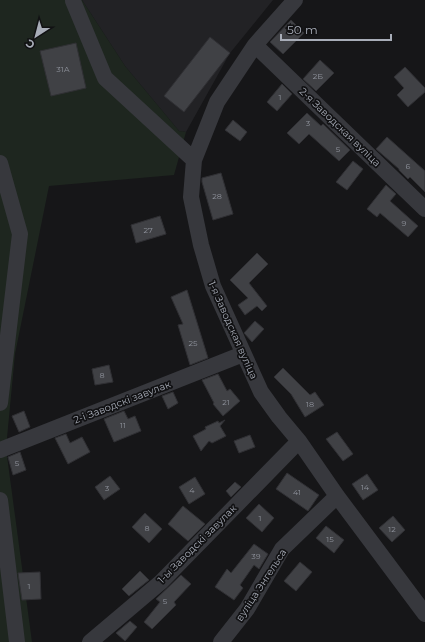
<svg xmlns="http://www.w3.org/2000/svg" width="425" height="642" font-family="Montserrat,sans-serif">
	<style>
		.built { fill: #222225 }
		.green { fill: #1e261f }
		.building { fill: #404145; stroke: #303034 }
		.lines { fill: none; stroke-linecap: round; stroke-linejoin: round }
		.minor { stroke: #37383d; stroke-width: 16 }
		.labels { text-anchor: middle; dominant-baseline: central; stroke-width: 3.5; stroke-linejoin: round; paint-order: stroke }
		.number-label { font-size: 8px; fill: #8e929b }
		.street-label { font-size: 10px; fill: #a8adb8; stroke: #111113 }
	</style>
	<rect width="100%" height="100%" fill="#161618"/>
	<path class="built" d="M82 0H273L230 53 186 132 179 131 125 66Z"/>
	<path class="green" d="M0 0H82L125 66 179 131 186 132 174 175 49 186 15 354 7 438V456L32 642H0Z"/>
	<path class="building" d="M291 20 304 33 283 54 270 42Z
		M210 37 230 53 184 112 164 96Z
		M76 43 86 88 51 96 40 51Z
		M320 60 334 73 316 91 303 79Z
		M405 67 425 88V92L408 107 397 95 404 88 394 77Z
		M282 84 292 94 277 111 267 102Z
		M307 113 321 126 323 124 350 150 339 161 309 134 299 144 287 133Z
		M233 120 247 132 240 141 225 130Z
		M387 137 425 171V192L410 177 408 179 399 170V169L376 149Z
		M353 161 363 169 347 190 336 182Z
		M221 173 233 214 213 220 202 182V178Z
		M386 185 396 194 390 201 418 226 408 237 380 213 377 217 367 209Z
		M160 216 166 234 136 243 131 225Z
		M257 253 268 264 249 283 267 306 262 311 257 306 245 315 238 305 248 298 230 280Z
		M187 290 208 358 190 365 178 325 183 324 171 297Z
		M255 321 264 329 252 342 244 333Z
		M109 365 113 382 95 385 92 369Z
		M283 368 310 395 315 392 324 405 305 417 291 394 274 377Z
		M218 374 227 391 230 389 240 401 223 416 213 404 214 403 202 380Z
		M173 392 178 403 168 409 162 396Z
		M24 411 30 427 19 432 12 416Z
		M124 411 128 419 135 416 141 431 114 442 104 419Z
		M225 420 220 426 226 436 212 443 209 441 201 451 193 436 206 429 205 427 218 421 219 423Z
		M337 432 353 454 343 461 326 439Z
		M66 434 70 443 82 437 90 452 68 464 55 438Z
		M250 435 255 447 239 453 234 441Z
		M20 452 26 470 13 475 8 457Z
		M287 473 319 495 308 511 276 489Z
		M367 474 378 490 363 500 352 484Z
		M110 476 120 489 104 500 95 487Z
		M195 477 205 494 189 504 179 487Z
		M235 482 241 487 231 497 226 491Z
		M259 504 274 518 262 532 246 518Z
		M183 506 205 524 188 541 168 524Z
		M145 513 162 529 149 543 132 527Z
		M393 516 405 530 392 542 379 528Z
		M326 526 344 540 334 553 316 538Z
		M254 544 268 554 259 569 254 565 240 585 243 588 234 600 215 587 227 569 231 573Z
		M300 562 312 572 296 591 284 581Z
		M140 571 149 580 129 596 122 589Z
		M40 572 41 599 22 600 18 573Z
		M181 575 191 584 174 602 176 605 152 629 144 622 160 602 156 599Z
		M130 621 137 627 125 641 116 633Z"/>
	<g class="lines">
		<path class="minor" d="M295 0 255 45 217 102 194 160 191 197 201 245 213 286 261 392 279 417 299 441 337 496 425 614
			M73 1 105 78 194 160
			M255 45 425 209
			M0 163 20 234 0 403
			M0 450 243 354
			M0 500 17 642
			M90 642 161 582 299 441
			M221 642 247 609 282 549 337 496"/>
	</g>
	<g class="labels">
		<g class="number-label">
			<text x="63" y="69">31А</text>
			<text x="318" y="76">2Б</text>
			<text x="280" y="97">1</text>
			<text x="308" y="123">3</text>
			<text x="338" y="149">5</text>
			<text x="408" y="166">6</text>
			<text x="217" y="196">28</text>
			<text x="404" y="223">9</text>
			<text x="148" y="230">27</text>
			<text x="193" y="343">25</text>
			<text x="102" y="375">8</text>
			<text x="226" y="402">21</text>
			<text x="310" y="404">18</text>
			<text x="123" y="425">11</text>
			<text x="17" y="463">5</text>
			<text x="365" y="487">14</text>
			<text x="107" y="488">3</text>
			<text x="192" y="490">4</text>
			<text x="297" y="492">41</text>
			<text x="260" y="518">1</text>
			<text x="147" y="528">8</text>
			<text x="392" y="529">12</text>
			<text x="330" y="539">15</text>
			<text x="256" y="556">39</text>
			<text x="29" y="586">1</text>
			<text x="165" y="601">5</text>
		</g>
		<g class="street-label">
			<text transform="translate(340 127) rotate(44)">2-я Заводская вуліца</text>
			<text transform="translate(233 330) rotate(66)">1-я Заводская вуліца</text>
			<text transform="translate(122 402) rotate(-21)">2-і Заводскі завулак</text>
			<text transform="translate(197 544) rotate(-45)">1-ы Заводскі завулак</text>
			<text transform="translate(261 585) rotate(-57)">вуліца Энгельса</text>
		</g>
	</g>
	<g transform="translate(36 36) rotate(216)" stroke="#111113" stroke-width="3" paint-order="stroke">
	<path d="M0-3L7 15L0 10L-7 15Z" fill="#a8adb8"/>
	<text y="-6" font-size="11" font-weight="bold" text-anchor="middle" fill="#a8adb8">С</text>
	</g>
	<path d="M281 34v6h110v-6" fill="none" stroke="#a8adb8" stroke-width="2"/>
	<text x="287" y="34" font-size="12" fill="#a8adb8" stroke="#111113" stroke-width="3" paint-order="stroke">50 m</text>
</svg>
